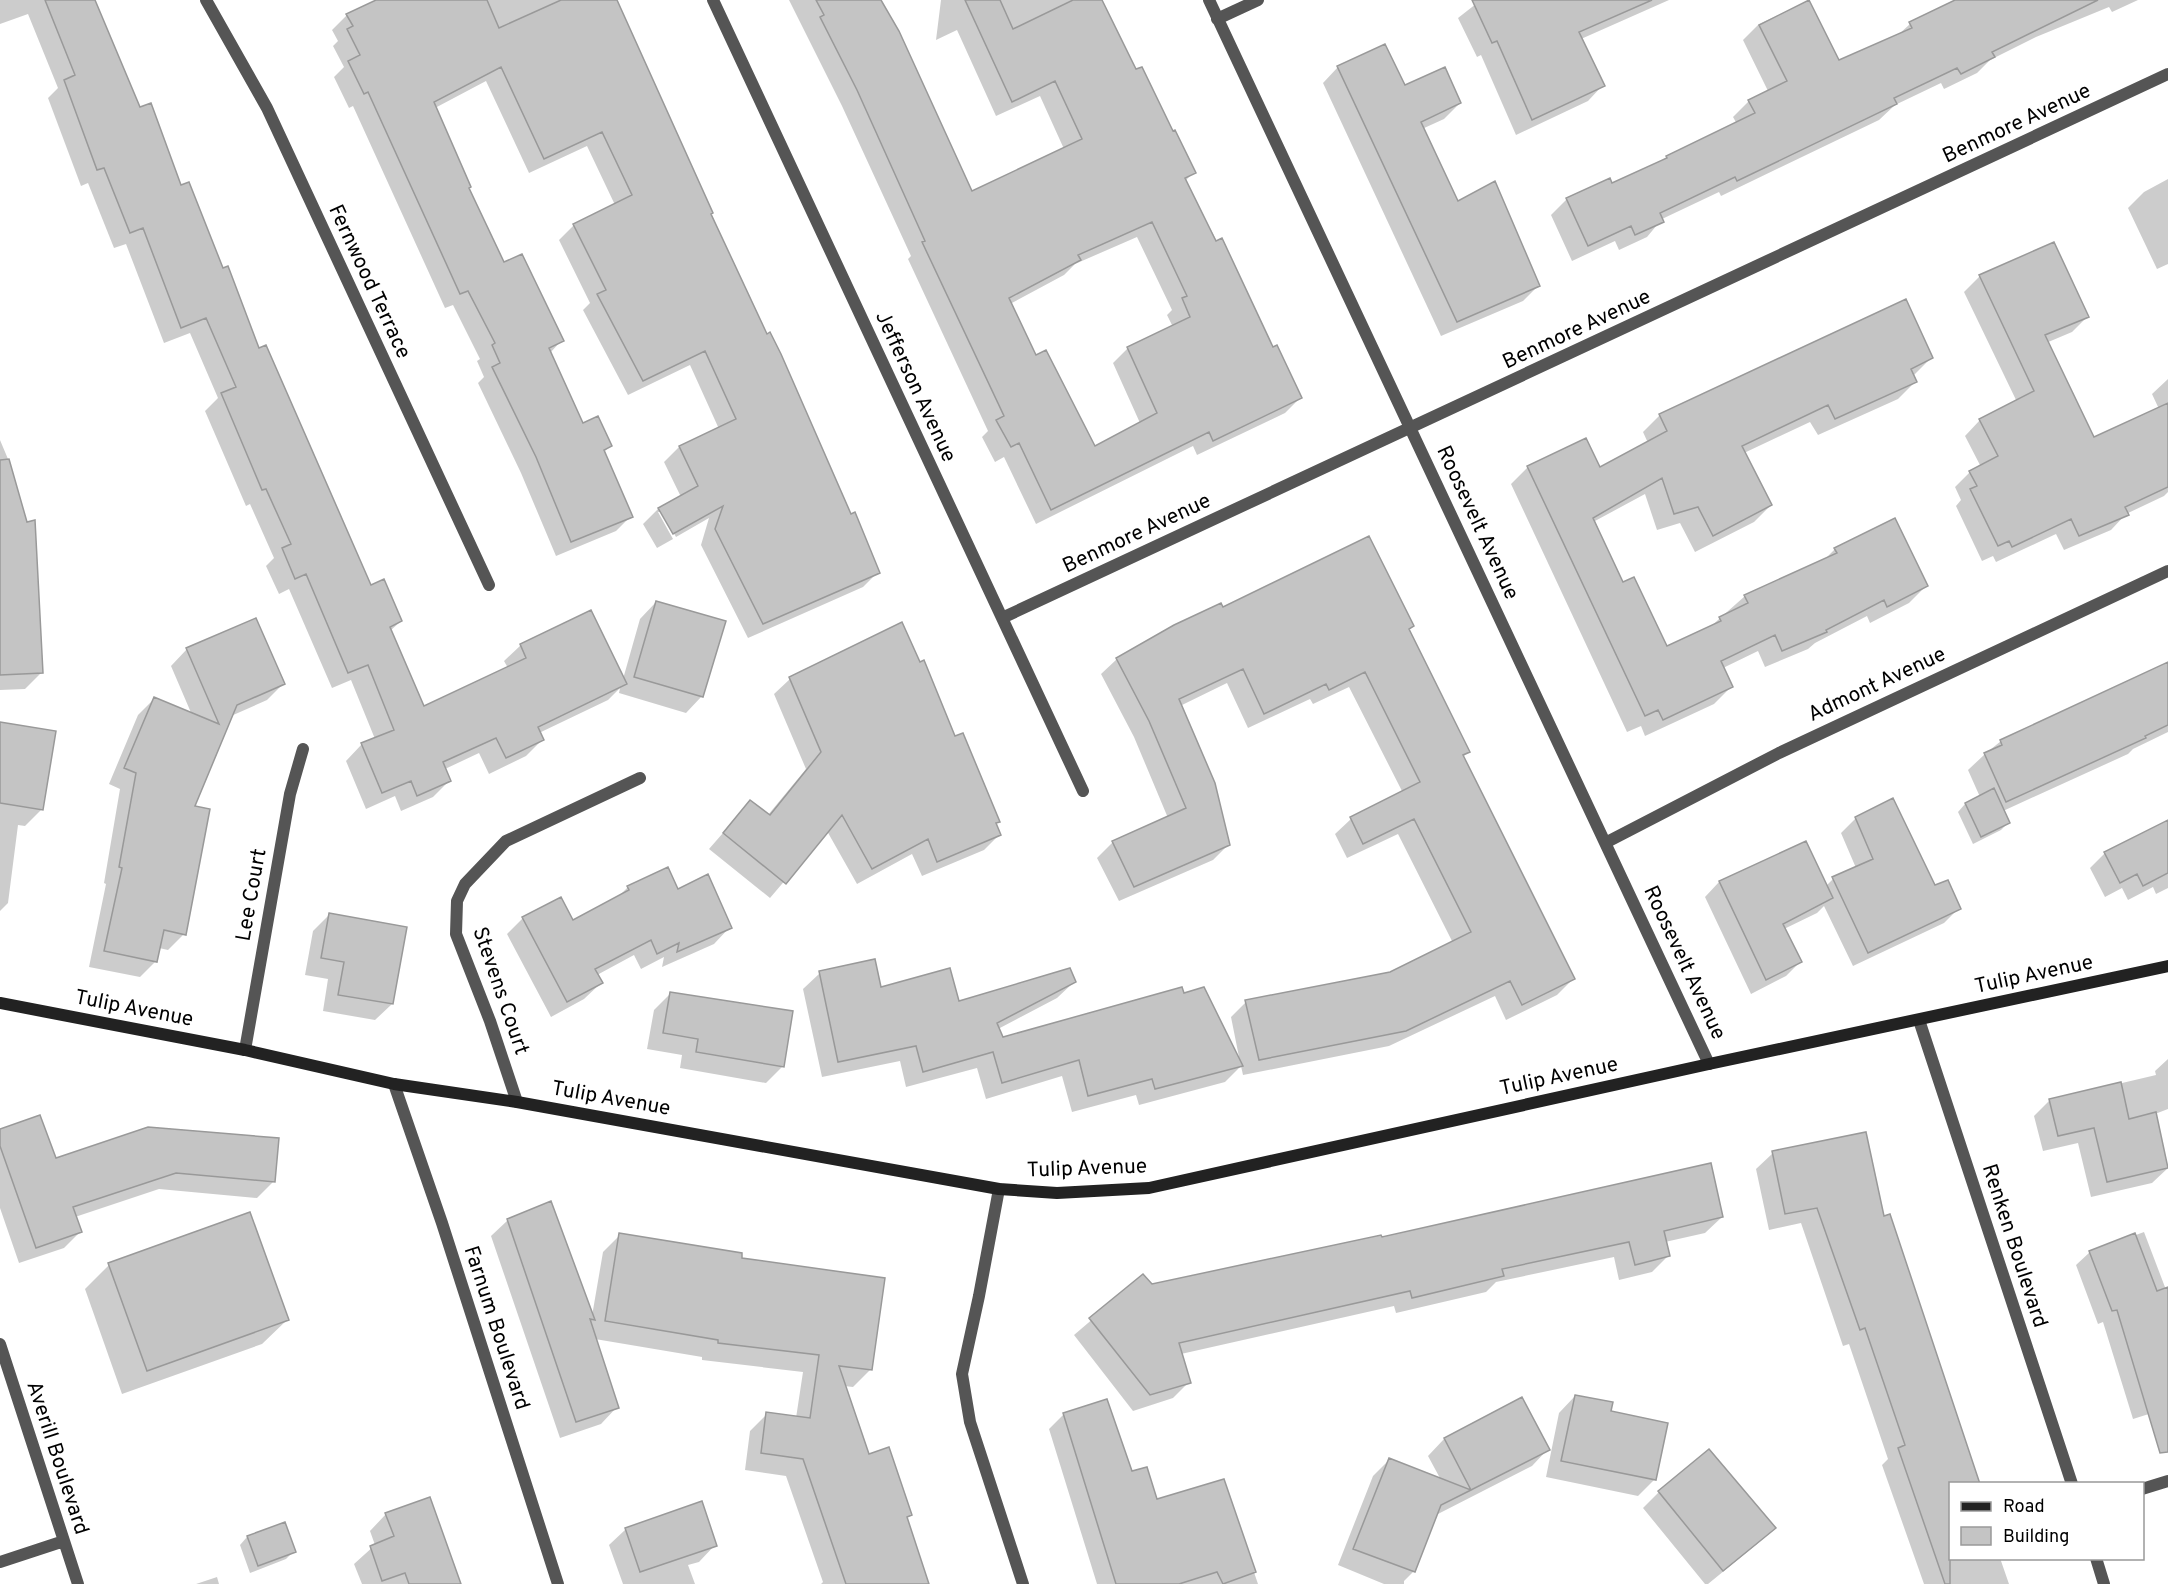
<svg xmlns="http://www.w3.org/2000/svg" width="2168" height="1584" font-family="Overpass,sans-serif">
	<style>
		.shadow { fill: #0003; fill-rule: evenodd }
		.building { fill: #c4c4c4; stroke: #999; stroke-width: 1.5; fill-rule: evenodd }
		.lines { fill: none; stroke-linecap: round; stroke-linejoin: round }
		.minor { stroke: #555; stroke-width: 12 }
		.secondary { stroke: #222; stroke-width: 12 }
		.labels { text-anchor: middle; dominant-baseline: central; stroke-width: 4.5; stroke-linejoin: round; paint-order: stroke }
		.street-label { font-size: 21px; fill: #000; stroke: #fff }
	</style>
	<rect width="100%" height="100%" fill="#fff"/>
	<path class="shadow" d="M0 0H75L180 187 371 587 401 621 390 631 423 708 508 668 504 661 521 645 623 679 640 619 656 602 702 696 686 713 619 693 620 688 608 700 539 733 542 740 526 756 489 774 479 753 445 769 449 781 433 797 401 811 395 796 366 809 346 761 362 744 375 739 351 680 332 688 289 589 279 594 266 566 274 558 250 504 246 506 205 411 218 398 190 333 164 343 126 244 114 248 88 183 81 186 48 98 58 88 28 14 0 24Z
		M379 0H615L709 215 878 572 863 587 748 638 701 545 709 518 676 537 662 512H658L673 539 657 548 643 524 658 509 681 497 664 462 679 447 719 429 690 365 628 395 583 310 590 303 559 240 574 225 615 205 587 146 529 173 486 81 435 108 467 188 504 264 562 340 550 353 582 425 610 446 604 452 631 516 616 531 556 556 521 473 478 383 484 377 477 361 480 359 453 305 445 308 353 106 349 108 334 77 344 67 333 46 338 41 332 30 347 15Z
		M789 0H881L971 193 1064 149 1040 96 996 116 957 30 936 40 941 0H1100L1136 71 1141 69 1194 172 1185 181 1300 398 1285 413 1197 455 1193 446 1036 524 1004 457 995 462 982 437 988 431 908 259 911 256 842 106ZM1137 237 1172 310 1167 315 1173 327 1128 348 1113 363 1140 423 1094 448 1036 357 1010 304 1064 275 1075 264Z
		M1481 0H1669L1581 39 1603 85 1588 101 1516 135 1481 55 1477 57 1458 18Z
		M1959 0H2138L2112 12 2109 7 2036 37 1990 60 1977 73 1944 89 1941 83 1895 105 1879 120 1721 196 1719 192 1662 219 1647 237 1619 250 1615 241 1572 261 1551 215 1567 199 1611 185 1661 162 1666 157 1737 124 1733 117 1749 101 1768 91 1743 40 1759 24 1808 1 1838 62 1898 35 1910 24Z
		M1338 67 1460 103 1444 119 1422 129 1457 203 1539 285 1523 301 1441 336 1323 83Z
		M2168 179V264L2157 269 2128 208 2144 192Z
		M1980 276 2087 317 2072 332 2046 343 2093 439 2159 409 2152 394 2168 379V492L2164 496 2126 514 2111 530 2064 550 2056 534 1996 562 1993 556 1982 561 1956 506 1961 500 1955 487 1970 472 1981 467 1965 436 1980 420 2017 402 1964 292Z
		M1931 358 1914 375 1915 382 1898 399 1818 435 1810 422 1744 453 1771 505 1754 522 1695 552 1680 523 1657 530 1645 494 1595 521 1622 584 1667 648 1709 628 1745 596 1823 561 1835 549 1926 586 1909 603 1870 623 1867 616 1815 643 1808 649 1765 667 1758 651 1723 668 1731 687 1714 704 1645 736 1641 726 1627 732 1511 484 1528 467 1600 469 1648 443 1643 432 1660 415Z
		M0 440 8 459 41 673 25 689 0 690Z
		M1223 609 1413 626 1408 630 1469 751 1463 757 1573 979 1557 995 1506 1020 1495 996 1389 1046 1243 1075 1241 1066 1225 1082 1139 1105 1136 1095 1072 1112 1062 1076 986 1099 977 1068 906 1087 900 1061 822 1077 803 989 820 973 880 988 958 1003 1074 982 1057 998 998 1029 1002 1039 1183 995 1240 1062 1231 1017 1246 1002 1390 974 1453 943 1398 834 1347 858 1335 834 1351 819 1403 793 1349 687 1313 704 1310 699 1248 728 1227 683 1180 706 1228 845 1213 860 1119 901 1097 858 1113 842 1168 818 1134 737 1101 674 1117 659Z
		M187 649 283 684 267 700 231 716 193 807 184 934 168 950 159 948 156 961 140 977 89 967 106 884 104 883 120 789 109 784 138 715 154 699 192 715 171 666Z
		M2168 663V732L2133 749 2128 754 2003 811 2009 822 2001 830 1973 844 1958 812 1965 804 1980 797 1968 770 1985 754 2001 741Z
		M790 679 954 738 998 822 995 825 999 835 984 850 922 876 912 854 857 884 827 831 770 898 709 849 750 802 768 815 806 769 774 694Z
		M0 723 42 809 25 826 18 825 8 903 0 911Z
		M1856 818 1959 908 1944 923 1853 966 1824 906 1817 913 1784 929 1800 962 1786 976 1751 994 1705 897 1719 882 1805 843 1826 886 1833 879 1856 868 1841 833Z
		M2168 821V888L2156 894 2153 887 2128 900 2122 888 2105 897 2090 868 2105 853Z
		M668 869 677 891 730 927 714 944 662 967 664 957 641 969 634 955 597 975 601 983 584 999 551 1017 507 934 523 918 572 922 616 899 628 887Z
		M329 915 392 1004 375 1020 323 1011 328 979 305 975 313 931Z
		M671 993 783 1066 766 1083 680 1068 682 1055 647 1049 654 1010Z
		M2168 1059V1109L2155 1114 2168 1168 2152 1183 2091 1197 2078 1143 2043 1151 2034 1116 2050 1100 2156 1075 2155 1071Z
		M0 1131 55 1160 274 1181 257 1198 159 1189 75 1217 80 1232 64 1248 19 1263 0 1208Z
		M1773 1153 1883 1218 1950 1484V1558H2000L2009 1584H1924L1882 1465 1888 1459 1849 1344 1843 1346 1801 1223 1769 1230 1756 1169Z
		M1722 1217 1705 1233 1665 1242 1668 1256 1652 1272 1619 1280 1614 1257 1496 1282 1486 1292 1396 1313 1394 1306 1181 1354 1189 1382 1173 1398 1133 1411 1074 1335 1143 1276 1151 1286 1381 1239Z
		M508 1220 592 1316 603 1252 620 1235 740 1259 870 1370 853 1387 844 1386 868 1456 911 1514 906 1519 928 1584H821L823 1582 786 1476 745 1470 750 1431 767 1414 796 1418 803 1372 702 1360V1357L595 1339 617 1407 601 1424 560 1438 491 1236Z
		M2144 1232 2168 1295V1408L2133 1419 2103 1322 2098 1324 2076 1265 2090 1252Z
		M109 1265 287 1320 262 1344 122 1394 85 1289Z
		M1575 1396 1609 1412 1655 1479 1638 1496 1546 1477 1559 1413Z
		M1521 1399 1548 1449 1532 1466 1436 1515 1414 1571 1404 1581V1584H1384L1338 1565 1373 1476 1389 1460 1441 1480 1428 1456 1444 1439Z
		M1064 1414 1131 1473 1156 1500 1223 1481 1258 1584H1097L1049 1429Z
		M1659 1492 1774 1528 1757 1544 1708 1584H1705L1643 1508Z
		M386 1514 457 1584H362L354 1564 375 1545 370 1531Z
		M284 1524 294 1551 286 1559 250 1573 240 1545 247 1537Z
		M626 1529 715 1545 699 1562 688 1565 695 1584H623L609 1545Z
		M217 1577 219 1584H196Z"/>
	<path class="building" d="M45 0H95L140 107 151 103 181 185 189 182 223 268 228 266 259 348 266 345 371 585 384 579 402 621 390 627 424 706 526 658 520 644 591 610 627 684 538 727 544 740 506 758 496 738 443 762 451 781 417 796 411 781 382 793 361 743 394 730 368 665 348 673 306 574 295 579 282 548 291 544 266 489 262 490 221 393 236 387 206 318 181 328 143 228 130 233 104 168 97 170 64 80 75 75Z
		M376 0H487L499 28 561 0H617L713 213 711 214 767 334 770 332 781 354 851 514 855 512 880 573 763 624 715 529 723 506 673 534 658 508 698 486 679 446 736 419 705 351 643 381 597 294 606 290 573 224 632 195 602 132 544 159 501 67 434 102 471 187 469 188 504 262 522 254 564 341 549 348 583 423 598 416 612 446 604 450 633 517 571 542 536 457 492 367 500 363 492 345 495 343 468 291 460 294 368 92 364 94 348 61 360 55 347 29 353 26 346 14Z
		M816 0H881L899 31 972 191 1082 139 1055 81 1012 102 965 0H1000L1013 29 1073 0H1102L1136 69 1142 67 1173 131 1175 130 1196 173 1185 178 1216 241 1222 238 1273 347 1277 345 1302 398 1213 441 1209 432 1051 510 1019 443 1011 447 996 420 1004 416 922 242 925 241 857 90 820 17 824 15ZM1152 222 1187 296 1182 298 1190 317 1127 347 1157 413 1095 446 1046 350 1036 355 1009 298 1081 260 1078 255Z
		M1472 0H1652L1579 32 1605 86 1532 120 1497 41 1492 43Z
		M1809 0 1839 60 1912 28 1909 22 1955 0H2098L1992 52 1995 57 1961 74 1957 68 1894 98 1897 104 1737 181 1735 177 1660 213 1664 222 1635 235 1631 226 1588 246 1566 198 1610 178 1612 183 1667 158 1666 156 1755 113 1748 100 1787 81 1759 25Z
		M1385 44 1405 85 1445 67 1461 103 1421 122 1458 201 1495 181 1540 286 1457 322 1337 66Z
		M2054 242 2089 317 2045 335 2094 437 2168 403V487L2125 507 2129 515 2079 536 2071 519 2012 547 2009 541 1998 546 1970 489 1977 486 1969 471 1998 456 1979 419 2034 391 1979 275Z
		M1906 299 1933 358 1911 369 1917 382 1835 419 1828 405 1742 446 1772 505 1713 536 1698 507 1674 514 1662 478 1593 518 1623 582 1634 577 1667 646 1721 621 1719 617 1748 603 1744 595 1837 553 1834 548 1895 518 1928 586 1887 607 1884 600 1826 630 1827 632 1782 651 1775 635 1721 661 1733 687 1663 720 1658 710 1645 716 1527 466 1586 438 1600 467 1667 431 1659 414Z
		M9 459 27 522 35 520 43 673 0 675V460Z
		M1369 536 1414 626 1409 629 1470 752 1463 755 1575 979 1522 1005 1510 981 1406 1031 1259 1060 1245 1000 1390 972 1471 932 1414 819 1363 844 1350 817 1420 782 1365 672 1329 690 1326 684 1264 714 1243 669 1179 699 1215 783 1230 845 1134 887 1112 841 1186 808 1149 721 1116 658 1174 625 1221 603 1223 607Z
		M656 601 726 621 703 697 634 677Z
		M256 618 285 684 237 705 195 806 210 809 186 935 164 930 157 962 104 951 122 868 119 867 136 773 124 768 154 697 219 724 186 648Z
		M902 622 920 662 924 660 955 736 963 733 1000 822 996 823 1001 835 937 862 928 839 872 869 842 815 786 884 723 833 750 800 770 815 821 752 789 677Z
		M2168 662V725L2145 736 2146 738 2006 802 1984 753 2002 745 2000 740Z
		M0 722 56 731 43 810 0 803Z
		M1994 788 2010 823 1981 837 1965 803Z
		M1893 798 1935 885 1948 880 1961 909 1868 953 1832 877 1873 859 1855 817Z
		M2168 820V873L2143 886 2137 874 2120 883 2104 852Z
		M1806 841 1833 898 1783 924 1802 962 1766 980 1719 881Z
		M668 867 678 889 708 874 732 928 677 952 679 943 657 954 651 940 595 969 603 983 567 1002 522 917 561 897 573 920 629 890 627 886Z
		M329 913 407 927 393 1004 338 995 344 962 321 958Z
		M875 959 881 987 950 968 959 1001 1070 968 1076 982 997 1023 1003 1037 1182 987 1184 993 1204 987 1243 1066 1155 1089 1152 1079 1088 1096 1079 1060 1002 1083 993 1052 923 1072 916 1046 838 1062 819 971Z
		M670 992 793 1011 784 1067 696 1052 698 1039 663 1033Z
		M2121 1082 2129 1119 2156 1112 2168 1168 2107 1182 2094 1128 2058 1136 2049 1099Z
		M40 1115 56 1158 148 1127 279 1138 275 1182 176 1173 73 1207 82 1232 36 1248 0 1146V1129Z
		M1866 1132 1884 1216 1890 1214 1980 1484H1950V1584H1945L1898 1448 1905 1445 1865 1328 1860 1330 1817 1208 1785 1214 1772 1151Z
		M1711 1163 1723 1217 1664 1231 1670 1256 1635 1265 1629 1242 1502 1269 1504 1276 1412 1298 1410 1291 1179 1343 1191 1383 1150 1395 1089 1318 1143 1274 1152 1284 1381 1235 1382 1237Z
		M551 1201 595 1320 590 1319 619 1408 576 1422 507 1219Z
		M250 1212 289 1320 147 1371 108 1263Z
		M619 1233 742 1253V1258L885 1278 872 1370 839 1366 869 1454 889 1447 912 1515 907 1517 929 1584H846L803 1459 761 1453 766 1412 810 1418 819 1355 718 1343V1340L605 1321Z
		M2135 1233 2157 1291 2168 1287V1452L2160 1453 2117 1310 2112 1311 2089 1251Z
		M1575 1395 1613 1402 1611 1411 1668 1423 1656 1480 1561 1461Z
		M1522 1397 1550 1450 1471 1490 1444 1438Z
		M1107 1399 1132 1471 1147 1467 1157 1499 1224 1479 1256 1572 1223 1584 1217 1572 1179 1584H1116L1063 1413Z
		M1709 1449 1776 1528 1723 1571 1658 1491Z
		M1389 1458 1471 1490 1441 1505 1415 1572 1353 1549Z
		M430 1497 461 1584H409L405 1573 382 1581 370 1546 394 1536 385 1513Z
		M702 1501 717 1546 640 1572 625 1528Z
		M285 1522 296 1552 258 1566 247 1536Z"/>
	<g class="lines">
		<path class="minor" d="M206 0 267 108 489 585
			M713 0 1083 791
			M1209 0 1709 1064
			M1217 19 1258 0
			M1002 618 2168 74
			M1607 842 1779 753 2168 571
			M1919 1020 2072 1484
			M245 1050 290 794 303 749
			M394 1084 442 1223 558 1584
			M517 1102 490 1021 456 934 457 901 465 884 506 841 640 778
			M999 1189 979 1296 962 1374 970 1422 1023 1584
			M0 1344 78 1584
			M2142 1489 2168 1481
			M2096 1558 2104 1584
			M0 1562 64 1541"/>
		<path class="secondary" d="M0 1003 245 1050 394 1084 517 1102 999 1189 1057 1193 1149 1188 1709 1064 2168 966"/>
	</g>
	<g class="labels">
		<g class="street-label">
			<text transform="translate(2017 124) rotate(-25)">Benmore Avenue</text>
			<text transform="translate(369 282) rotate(65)">Fernwood Terrace</text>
			<text transform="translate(1577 330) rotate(-25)">Benmore Avenue</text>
			<text transform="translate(915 387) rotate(65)">Jefferson Avenue</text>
			<text transform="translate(1477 523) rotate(65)">Roosevelt Avenue</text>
			<text transform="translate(1137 534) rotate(-25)">Benmore Avenue</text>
			<text transform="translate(1877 685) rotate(-25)">Admont Avenue</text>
			<text transform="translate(252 895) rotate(-80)">Lee Court</text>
			<text transform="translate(1684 963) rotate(65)">Roosevelt Avenue</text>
			<text transform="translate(2034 975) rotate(-12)">Tulip Avenue</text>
			<text transform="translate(500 991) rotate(71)">Stevens Court</text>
			<text transform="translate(134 1009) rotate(11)">Tulip Avenue</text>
			<text transform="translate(1559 1077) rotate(-12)">Tulip Avenue</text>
			<text transform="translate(611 1099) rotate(10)">Tulip Avenue</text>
			<text transform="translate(1087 1169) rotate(-2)">Tulip Avenue</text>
			<text transform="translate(2014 1246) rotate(72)">Renken Boulevard</text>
			<text transform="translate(496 1328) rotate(72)">Farnum Boulevard</text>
			<text transform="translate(57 1458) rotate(72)">Averill Boulevard</text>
		</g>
	</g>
	<rect x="1949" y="1482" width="195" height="78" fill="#ffffff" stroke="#999999" stroke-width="1.5"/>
	<rect x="1961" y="1502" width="30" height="9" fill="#222222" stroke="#999999" stroke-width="1.5"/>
	<text x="2003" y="1512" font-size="18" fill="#000000">Road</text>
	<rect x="1961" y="1527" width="30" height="18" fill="#c4c4c4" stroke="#999999" stroke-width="1.5"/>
	<text x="2003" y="1542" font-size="18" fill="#000000">Building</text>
</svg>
